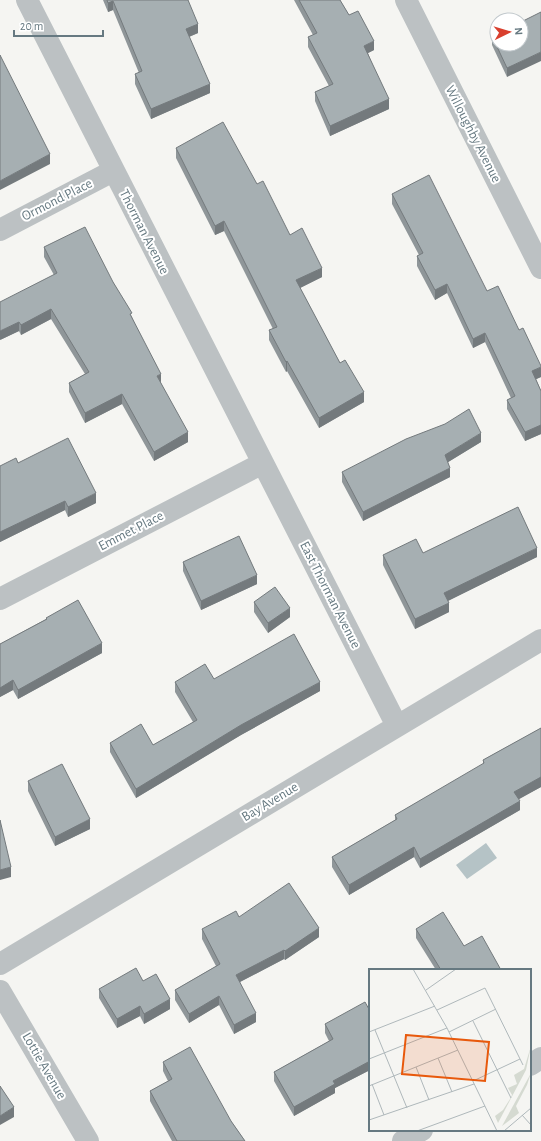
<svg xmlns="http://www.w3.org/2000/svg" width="541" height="1141" font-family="'Alegreya Sans',sans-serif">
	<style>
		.water { fill: #b5c3c6 }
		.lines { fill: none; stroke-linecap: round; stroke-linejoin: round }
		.minor { stroke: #bcc1c3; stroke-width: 22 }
		.wall { fill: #8f9699 }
		.shaded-wall { fill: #747a7d }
		.building { fill: #a6afb2; stroke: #747a7d }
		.labels { text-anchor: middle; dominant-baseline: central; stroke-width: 4; stroke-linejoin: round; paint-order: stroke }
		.street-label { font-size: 14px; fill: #667981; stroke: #fff }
		.inset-road { fill: none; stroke: #afb8bb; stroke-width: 1 }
		.view { fill: #e8590c; fill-opacity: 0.15; stroke: #e8590c; stroke-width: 2 }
		.inset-edge { fill: none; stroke: #667981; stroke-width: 2 }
	</style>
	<rect width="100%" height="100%" fill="#f5f5f2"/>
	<path class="water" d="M486 843 497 858 467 879 456 865Z"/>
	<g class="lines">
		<path class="minor" d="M27 0 397 726
			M406 0 541 268
			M0 230 113 171
			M0 599 263 463
			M0 964 541 640
			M0 991 88 1141
			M530 1065 541 1058
			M403 1141 422 1130"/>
	</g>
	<path class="wall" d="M103 0H188L198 33 189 37 210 93 151 119 135 84V74L139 73 113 10 108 12Z
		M294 0H340L349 15 374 50 368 53 389 109 330 136 315 101V92L329 86 308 47V37L313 35Z
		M492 36 521 44 507 77 492 45Z
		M176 148 257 184 290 235 322 277 300 288 340 363 364 402 319 428 287 371 286 372 269 340V330L273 329 224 231 215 235 176 158Z
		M392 194 487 291 541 377 536 379 541 391V434L525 441 507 409V400L511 398 485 342 473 348 447 293 435 300 417 266V256L419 255 392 204Z
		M44 247 113 282 132 317 161 383 188 442 154 461 122 404 85 423 69 392V383L85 374 51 319 21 335 19 331 0 340 54 275 44 257Z
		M481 442 448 462 450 477 363 521 342 482V472Z
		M18 463 96 503 68 517 65 510 0 542V466Z
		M423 553 537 557 447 601 449 612 415 629 383 565V555Z
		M183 562 257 584 201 610 183 571Z
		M254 602 290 617 268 633 254 612Z
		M46 618 102 653 18 699 13 690 0 697V644L46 619Z
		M214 679 320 691 241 735 136 798 110 752V743L153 745 193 722 175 692V682Z
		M541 728V787L518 799 520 810 420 868 414 857 349 895 332 867V857L395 820V815L483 765V760Z
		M28 781 90 829 55 846 28 791Z
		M239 917 319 937 285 960 284 959 240 982 256 1022 234 1034 219 1005 189 1023 175 1000V990L216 966 202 939V929Z
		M416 929 464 946 501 970H436L416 938Z
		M143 981 170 1009 144 1024 140 1016 117 1028 99 998V989Z
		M370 1011V1070L335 1088V1093L294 1116 274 1081V1072L329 1041 325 1033V1024Z
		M163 1062 231 1121 245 1141H172L150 1101V1091L168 1081 163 1071Z"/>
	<path class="shaded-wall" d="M113 1V10L108 12V3Z
		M198 24V33L186 38V29Z
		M374 41V50L364 55V46Z
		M541 52V61L507 77V68Z
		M210 84V93L151 119V109Z
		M389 99V109L330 136V126Z
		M50 154V164L0 190V181Z
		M224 221V231L215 235V226Z
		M322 268V277L296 290V280Z
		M447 284V293L435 300V290Z
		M51 309V319L21 335V325Z
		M19 322V331L0 340V331Z
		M485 333V342L473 348V339Z
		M287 361V371L286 372V362Z
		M541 367V377L532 381V371Z
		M161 374V383L157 376Z
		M364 392V402L319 428V418Z
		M122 394V404L85 423V413Z
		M541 425V434L525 441V432Z
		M188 432V442L154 461V452Z
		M481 433V442L445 464V455Z
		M450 468V477L363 521V512Z
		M96 493V503L68 517V507Z
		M65 501V510L0 542V532Z
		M537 548V557L444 603V593Z
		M257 575V584L201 610V601Z
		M449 603V612L415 629V619Z
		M290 608V617L268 633V623Z
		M102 643V653L18 699V690Z
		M13 680V690L0 697V688Z
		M320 682V691L241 735 136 798V789L241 725Z
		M541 777V787L514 802V792Z
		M520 801V810L420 868V859Z
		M90 819V829L55 846V837Z
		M414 847V857L349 895V885Z
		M11 867V877L0 880V870Z
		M319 928V937L285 960V951Z
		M284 950V959L236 984V975Z
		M219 996V1005L189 1023V1014Z
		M170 999V1009L144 1024V1014Z
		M140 1006V1016L117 1028V1019Z
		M256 1013V1022L234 1034V1025Z
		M370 1061V1070L335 1088V1093L294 1116V1107L333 1081Z
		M14 1107V1117L0 1125V1116Z"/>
	<path class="building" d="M107 0H188L198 24 186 29 210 84 151 109 135 74 142 71 113 1 108 3Z
		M299 0H340L349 15 358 11 374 41 364 46 389 99 330 126 315 92 333 84 308 37 317 33Z
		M541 12V52L507 68 492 36 497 33V44H521V22Z
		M0 55 50 154 0 181Z
		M223 122 257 184 263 181 290 235 302 228 322 268 296 280 340 363 345 360 364 392 319 418 287 361 286 362 269 330 277 327 224 221 215 226 176 148Z
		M429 175 487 291 498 286 519 330 523 328 541 366V367L532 371 541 391V425L525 432 507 400 515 396 485 333 473 339 447 284 435 290 417 256 423 253 392 194Z
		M85 227 113 282 132 313 130 314 161 374 157 376 188 432 154 452 122 394 85 413 69 383 89 372 51 309 21 325 19 322 0 331V302L57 273 44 247Z
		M469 409 481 433 445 455 450 468 363 512 342 472 406 439 445 424Z
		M68 438 96 493 68 507 65 501 0 532V466L16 458 18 463Z
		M518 507 537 548 444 593 449 603 415 619 383 555 416 539 423 553Z
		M239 536 257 575 201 601 183 562Z
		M275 587 290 608 268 623 254 602Z
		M78 600 102 643 18 690 13 680 0 688V644L47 619 46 618Z
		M294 634 320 682 241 725 136 789 110 743 141 724 153 745 197 720 175 682 205 664 214 679Z
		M541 728V777L514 792 520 801 420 859 414 847 349 885 332 857 397 819 395 815 484 763 483 760Z
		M62 764 90 819 55 837 28 781Z
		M0 820 11 867 0 870Z
		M289 883 319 928 285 951 284 950 236 975 256 1013 234 1025 219 996 189 1014 175 990 220 964 202 929 236 911 239 917Z
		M443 912 464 946 482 936 501 970H441L416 929Z
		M136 968 143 981 156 974 170 999 144 1014 140 1006 117 1019 99 989Z
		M365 1002 370 1011V1061L333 1081 335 1084 294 1107 274 1072 333 1039 325 1024Z
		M190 1047 231 1121 245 1141H177L150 1091 172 1079 163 1062Z
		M0 1086 14 1107 0 1116Z"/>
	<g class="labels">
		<g class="street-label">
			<text transform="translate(473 134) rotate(63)">Willoughby Avenue</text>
			<text transform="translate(57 200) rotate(-27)">Ormond Place</text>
			<text transform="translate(144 232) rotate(63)">Thorman Avenue</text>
			<text transform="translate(131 531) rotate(-27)">Emmet Place</text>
			<text transform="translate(330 595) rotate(63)">East Thorman Avenue</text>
			<text transform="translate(270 802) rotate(-31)">Bay Avenue</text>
			<text transform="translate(44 1066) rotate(60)">Lottie Avenue</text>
		</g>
	</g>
	<g transform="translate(369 969)">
		<rect width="162" height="162" fill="#f5f5f2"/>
		<path d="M162 77 157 101 129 154 126 147 134 141 141 130 143 126 139 119 148 115 145 106 155 100ZM162 104 158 116 147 137 150 144 133 157Z" fill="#d5dad1"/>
		<path class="inset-road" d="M44 0 78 59 128 162M57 21 87 0M68 41 116 19 154 96M104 52 142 129M6 61 38 139M0 63 66 37M80 63 127 40M69 89 83 123M0 90 78 59M47 98 60 131M104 112 151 90M3 115 15 146M0 117 89 81M153 146 162 156M0 151 105 115M48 162 116 137M135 162 162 139"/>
		<path class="view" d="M37 66 120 73 116 112 33 105Z"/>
		<rect width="162" height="162" class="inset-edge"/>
	</g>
	<g transform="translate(509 32) rotate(85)"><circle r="19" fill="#ffffff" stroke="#c2c9cd"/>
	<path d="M0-3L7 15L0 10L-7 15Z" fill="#d93f2e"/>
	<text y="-6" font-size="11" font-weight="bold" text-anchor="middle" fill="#667981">N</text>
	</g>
	<path d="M14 30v6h89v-6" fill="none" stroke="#667981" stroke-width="2"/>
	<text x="20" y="30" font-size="12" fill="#667981" stroke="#ffffff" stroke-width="3" paint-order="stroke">20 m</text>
</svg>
